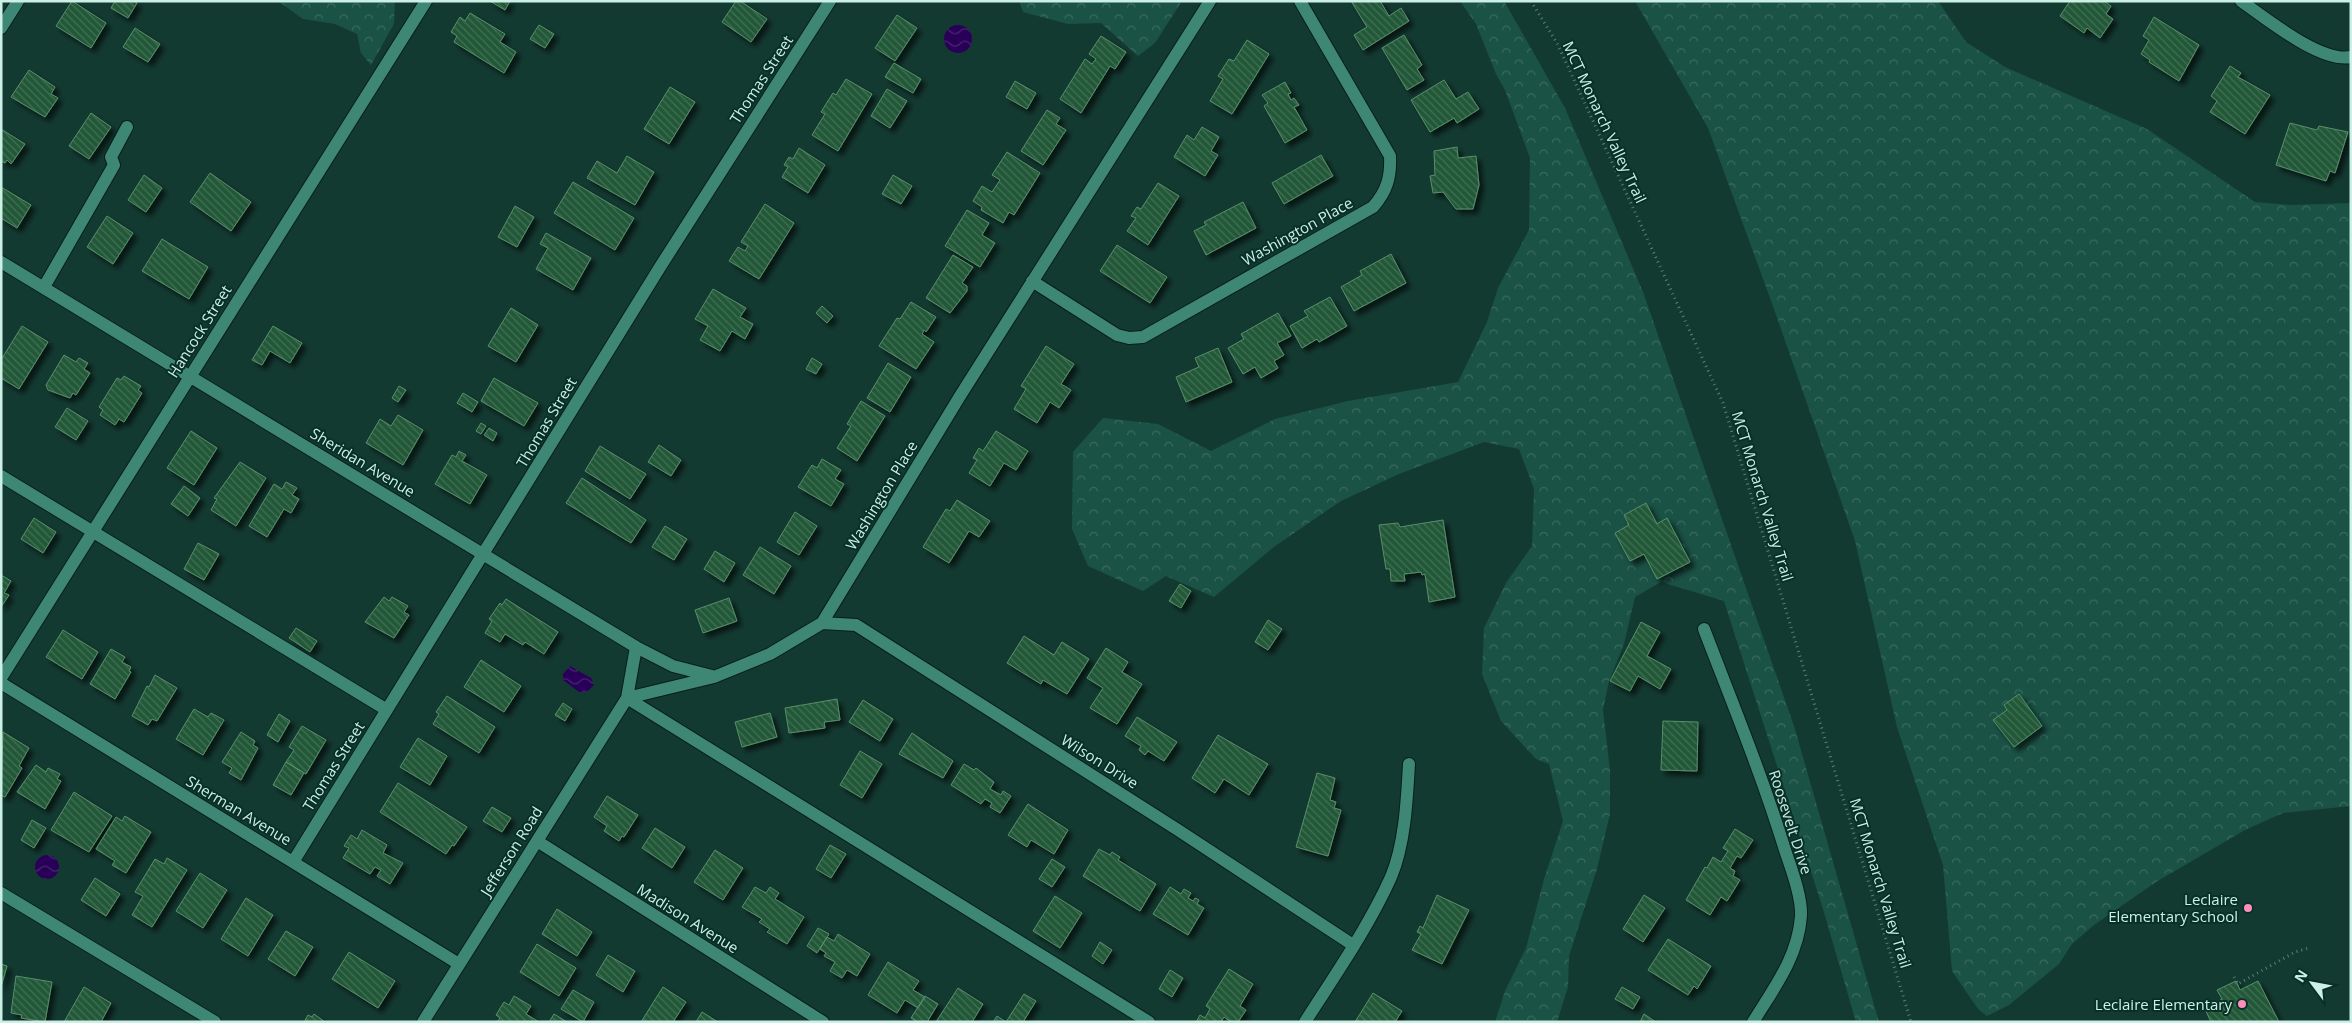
<svg xmlns="http://www.w3.org/2000/svg" width="2352" height="1023" font-family="'Open Sans',sans-serif">
	<style>
		.forest { fill: url(#forest-crowns) }
		.water { fill: url(#water-waves) }
		.building { fill: url(#building-back-hatch); stroke: #598f6b; filter: url(#shadow) }
		.lines { fill: none; stroke-linecap: round; stroke-linejoin: round }
		.minor-casing { stroke: #081f19; stroke-width: 14 }
		.path { stroke: #5a7f76; stroke-width: 3; stroke-dasharray: 1 4; stroke-linecap: butt }
		.minor { stroke: #3e8775; stroke-width: 12 }
		.poi-dot { fill: #fe8ebc; stroke: #073027; stroke-width: 2 }
		.labels { text-anchor: middle; dominant-baseline: central; stroke-width: 4; stroke-linejoin: round; paint-order: stroke }
		.street-label { font-size: 15px; fill: #cdf0e6; stroke: #073027 }
		.poi-label { font-size: 15px; fill: #cdf0e6; stroke: #073027; text-anchor: end }
	</style>
	<defs>
		<pattern id="forest-crowns" width="20" height="18" patternUnits="userSpaceOnUse" patternTransform="scale(1.25)"><rect width="20" height="18" fill="#1a5245"/><path d="M2 6a3 3 0 1 1 6 0M12 15a3 3 0 1 1 6 0" fill="none" stroke="#3a6b60"/></pattern>
		<pattern id="water-waves" width="16" height="10" patternUnits="userSpaceOnUse" patternTransform="scale(1.25)"><rect width="16" height="10" fill="#290058"/><path d="M0 5q4-4 8 0t8 0" fill="none" stroke="#472670"/></pattern>
		<pattern id="building-back-hatch" width="6" height="6" patternUnits="userSpaceOnUse" patternTransform="scale(1.25)"><rect width="6" height="6" fill="#225838"/><path d="M-1 5l2 2M0 0l6 6M5-1l2 2" fill="none" stroke="#417055"/></pattern>
		<filter id="shadow"><feDropShadow dx="4.5" dy="4.5" stdDeviation="2.5" flood-color="#0009"/></filter>
	</defs>
	<rect width="100%" height="100%" fill="#133a31"/>
	<path class="forest" d="M278 1H395L394 24 371 65 361 53 357 34 335 24 303 19Z
		M1019 1H1182L1155 43 1138 56 1101 23 1068 24 1023 12Z
		M1460 1H1504L1565 108 1643 292 1794 726 1879 1022H1856L1823 909 1724 601 1661 582 1635 597 1624 644 1609 681 1603 710 1610 770V814L1597 869 1569 956 1568 987 1557 1022H1495L1505 991 1526 948 1544 879 1563 821 1549 764 1536 759 1501 721 1482 674 1484 628 1506 583 1532 546 1534 489 1519 449 1484 442 1399 474 1341 501 1275 546 1214 597 1166 576 1143 591 1088 566 1072 529 1073 452 1103 418 1158 424 1211 451 1275 419 1348 401 1458 382 1487 322 1498 288 1529 230 1530 158 1505 90 1496 74 1476 24Z
		M1635 1H1938L1966 42 2005 67 2147 129 2255 202 2291 205 2351 203V806L2283 813 2245 830 2156 882 2094 925 2072 944 2059 964 2009 1005 1987 1016 1978 1009 1952 971 1943 865 1897 727 1855 541 1774 309 1708 128Z"/>
	<path class="water" d="M944 39a14 14 0 1 1 28 0a14 14 0 1 1-28 0Z
		M570 666 591 678 594 685 587 692H579L563 680V674Z
		M35 867a12 12 0 1 1 24 0a12 12 0 1 1-24 0Z"/>
	<path class="building" d="M72 1 106 23 91 48 56 26Z
		M115 1H134L137 3 128 18 111 8Z
		M490 1H510L505 10Z
		M736 1H740L767 19 751 42 722 22Z
		M1351 1H1380L1389 16 1401 8 1409 21 1363 50 1354 35 1367 27Z
		M2070 1H2104L2111 6 2106 14 2113 19 2100 38 2087 28 2084 33 2060 16Z
		M470 13 505 34 500 42 516 52 504 73 454 42 457 36 451 32 460 17 465 21Z
		M897 15 917 28 895 61 875 48Z
		M2154 17 2199 45 2179 81 2149 62 2150 60 2141 54 2149 40 2143 36Z
		M539 25 554 34 545 48 530 39Z
		M135 28 160 44 148 62 123 47Z
		M1404 35 1422 65 1417 69 1424 80 1407 90 1382 48Z
		M1101 36 1126 52 1115 69 1110 66 1081 113 1060 99 1085 59 1092 64 1096 59 1089 54Z
		M1247 40 1269 54 1232 114 1210 101 1223 79 1218 76 1229 59 1234 61Z
		M894 63 921 79 913 93 885 77Z
		M2230 66 2241 73 2238 77 2270 95 2245 134 2210 112 2217 101 2211 96Z
		M29 70 55 87 51 94 58 98 45 117 11 97Z
		M846 79 872 94 838 151 812 135 825 114 821 112 833 93 836 95Z
		M1444 80 1456 99 1468 92 1479 109 1457 123 1454 118 1430 132 1411 100Z
		M1015 81 1036 93 1027 109 1006 97Z
		M1285 82 1291 93 1288 94 1291 100 1294 98 1299 105 1294 107 1307 130 1285 143 1264 106 1268 103 1262 95Z
		M670 87 695 102 669 144 644 129Z
		M887 89 907 101 890 128 871 116Z
		M1047 110 1060 118 1056 124 1066 130 1043 165 1021 151Z
		M91 113 111 127 89 159 69 146Z
		M2290 123 2317 130 2319 126 2348 132 2335 173 2330 171 2326 181 2276 165Z
		M1202 127 1219 137 1211 151 1218 155 1205 176 1174 157 1187 135 1194 140Z
		M1 129 25 144 11 164 7 160 5 163 1 161Z
		M1457 147 1458 158 1476 156 1479 185 1473 209H1456L1443 192 1433 193 1430 176 1435 175 1434 151Z
		M799 148 825 165 808 193 782 177 788 167 784 165 789 157 793 159Z
		M1007 152 1040 173 1014 215 1009 212 1003 223 981 210 982 207 973 201 982 186 992 192 1000 180 992 175Z
		M1321 155 1333 176 1284 204 1272 183Z
		M627 156 654 172 635 205 587 178 597 161 617 173Z
		M210 173 251 202 231 231 190 202Z
		M144 175 162 188 146 212 128 200Z
		M893 175 912 186 901 204 882 194Z
		M573 182 634 218 615 250 554 213Z
		M1158 183 1179 196 1148 245 1127 231 1136 218 1131 216 1137 207 1141 209Z
		M1 187 31 205 17 228 1 218Z
		M1243 202 1256 228 1206 255 1194 231 1206 225 1204 222Z
		M765 204 794 223 759 279 729 261 738 247 745 251 748 246 741 242Z
		M515 206 534 217 517 247 498 237Z
		M967 210 989 223 982 235 995 243 980 267 945 246Z
		M107 216 133 233 113 264 87 247Z
		M546 233 591 258 573 290 536 269 548 248 540 244Z
		M162 239 208 267 189 299 142 271Z
		M1117 245 1167 277 1150 303 1100 271Z
		M1391 254 1406 283 1354 311 1341 287 1362 275 1360 271Z
		M953 255 973 267 962 283 967 286V291L950 313 926 298Z
		M713 289 746 308 740 317 753 324 745 339 732 331 720 351 700 340 708 326 695 319Z
		M1330 297 1347 326 1319 342 1317 339 1302 348 1290 326 1308 316 1304 311Z
		M911 302 936 317 926 332 924 330 922 334 934 342 916 369 879 346 897 318 900 319Z
		M822 306 833 316 827 323 816 313Z
		M511 308 538 325 516 362 488 346Z
		M1278 313 1291 336 1277 343 1284 355 1274 361 1278 368 1261 378 1255 367 1243 374 1228 348 1244 339 1241 334Z
		M22 326 48 342 19 389 1 378V360Z
		M273 326 302 343 290 363 270 351 262 365 252 360Z
		M1046 346 1074 364 1061 384 1071 390 1059 408 1050 402 1037 423 1014 409 1026 389 1021 386Z
		M1218 348 1232 382 1186 402 1176 377 1199 367 1195 358Z
		M64 355 76 362 79 358 88 363 84 369 90 373 76 395 73 393 70 398 48 390 46 385Z
		M812 358 822 364 816 374 806 369Z
		M888 363 911 377 890 412 867 398Z
		M124 376 141 386 138 390 142 393 124 422 119 419 115 425 100 415 103 410 99 407 117 378 121 380Z
		M494 378 538 403 524 426 481 401Z
		M399 386 406 390 398 402 392 398Z
		M463 393 478 402 472 412 457 403Z
		M861 401 885 416 857 461 837 448 851 426 847 424Z
		M67 408 88 421 76 440 55 427Z
		M398 415 423 430 403 465 366 443 380 419 391 426Z
		M481 423 486 426 481 434 476 431Z
		M489 428 497 433 493 441 484 435Z
		M191 431 217 448 194 485 167 468Z
		M996 431 1028 451 1016 470 1004 463 990 486 969 473 977 460 973 458 979 448 983 451Z
		M659 445 681 460 671 476 648 462Z
		M600 446 646 474 630 499 585 471Z
		M459 451 466 455 462 461 487 475 470 504 435 484 452 455 456 457Z
		M822 459 841 470 835 479 844 484 831 506 798 487 812 465 817 468Z
		M240 462 266 478 236 526 211 510 217 499 214 498Z
		M582 478 646 520 631 543 566 503Z
		M286 482 297 488 292 495 299 499 291 513 284 509 267 537 249 526 274 484 282 489Z
		M184 486 200 498 188 516 171 504Z
		M957 500 990 521 979 537 969 531 949 563 923 547 946 509 950 511Z
		M1646 503 1657 524 1667 518 1690 562 1657 579 1644 554 1630 561 1615 533 1629 525 1624 515Z
		M795 512 817 526 799 555 777 542Z
		M34 518 56 532 43 553 21 539Z
		M1443 520 1455 597 1429 602 1425 574 1422 575 1421 572 1404 574 1405 581H1391L1390 569H1386L1379 525 1398 523 1400 527Z
		M665 526 687 539 674 560 652 547Z
		M198 543 219 554 204 580 184 569Z
		M760 547 791 566 774 594 743 575Z
		M715 551 735 563 724 582 704 569Z
		M1 575 11 581 4 593 9 595 1 607Z
		M1180 584 1191 591 1181 608 1169 601Z
		M384 597 389 601 392 597 408 606 404 612 409 615 394 638 365 622Z
		M729 598 737 621 703 633 695 610Z
		M506 599 558 632 544 654 525 642 523 645 505 634 500 642 485 633 492 621 489 619 500 603 502 605Z
		M1268 620 1282 629 1268 650 1255 642Z
		M1641 622 1660 632 1647 656 1671 669 1660 689 1638 676 1630 691 1610 681Z
		M296 628 317 641 310 652 289 638Z
		M63 630 98 652 82 679 46 657Z
		M1024 636 1054 655 1062 642 1089 659 1067 694 1043 680 1041 684 1007 663Z
		M1106 648 1128 662 1122 672 1142 684 1117 724 1090 708 1103 688 1087 678Z
		M111 649 125 657 122 662 131 667 129 671 131 672 115 699 90 684Z
		M481 660 521 686 504 712 464 687Z
		M155 675 177 688 157 721 152 719 148 725 132 716 147 686 149 687Z
		M2019 694 2042 726 2014 747 1993 720 2007 710 2004 705Z
		M447 696 495 727 479 753 433 724 439 714 436 712Z
		M837 699 840 720 824 722 825 728 789 733 785 708Z
		M863 700 893 719 880 741 849 722Z
		M563 703 572 709 565 721 555 715Z
		M194 709 208 717 211 713 224 720 203 755 176 739Z
		M770 713 777 737 742 747 735 722Z
		M279 714 290 721 278 742 267 735Z
		M1137 717 1177 742 1164 761 1148 751 1145 755 1139 750 1141 746 1125 736Z
		M1663 721 1698 722 1697 771 1661 770Z
		M302 726 326 740 306 774 286 762 294 750 289 747Z
		M3 732 29 748 19 766 22 768 5 797 1 795Z
		M241 732 255 741 253 745 258 748 241 780 229 773 232 768 222 762Z
		M912 733 953 761 943 778 899 754Z
		M1218 735 1268 764 1249 795 1224 779 1215 793 1192 778Z
		M418 738 447 756 430 785 400 767Z
		M860 751 882 764 862 798 840 785Z
		M286 762 304 773 291 795 273 785Z
		M964 764 974 770 976 768 994 782 990 789 1001 795 1003 791 1011 796 1000 813 990 807 992 803 985 799 981 804 951 785Z
		M36 765 46 772 48 768 60 774 57 779 61 781 45 809 17 792Z
		M1317 773 1335 778 1330 800 1336 802 1334 808 1341 810 1328 856 1296 847Z
		M398 783 467 827 454 846 452 845 446 854 380 812Z
		M74 792 112 816 89 852 51 830Z
		M607 796 638 815 624 837 622 836 619 841 604 831 607 826 594 817Z
		M1028 804 1068 830 1054 854 1031 840 1027 847 1008 835Z
		M492 807 511 818 502 832 483 821Z
		M125 816 151 832 126 873 112 865 115 861 96 849 116 817 122 821Z
		M32 820 46 828 34 848 21 840Z
		M655 828 685 847 672 868 642 848Z
		M1735 829 1753 840 1741 858 1737 856 1730 868 1735 871 1733 876 1740 880 1727 901 1721 897 1710 915 1686 900 1705 867 1707 868 1713 857 1721 862 1728 851 1723 848Z
		M362 830 387 845 383 853 403 863 390 884 377 876 381 870 375 867 370 874 343 858 349 848 344 846 351 835 357 839Z
		M830 845 846 854 831 878 816 869Z
		M1099 849 1110 855 1112 852 1120 857 1118 860 1156 884 1140 911 1083 876Z
		M715 850 743 868 723 900 694 882Z
		M167 858 187 870 152 927 132 915 143 896 135 892 155 859 164 864Z
		M1052 859 1065 867 1052 887 1039 879Z
		M200 873 227 890 203 928 176 911Z
		M95 878 120 894 106 916 81 900Z
		M755 887 766 893 770 887 779 893 775 899 804 917 787 944 767 932 770 929 759 922 762 919 742 907Z
		M1170 887 1181 894 1184 889 1191 893 1188 898 1193 901 1195 898 1199 900 1197 904 1204 908 1188 935 1153 914Z
		M1437 895 1469 910 1442 964 1412 950 1421 934 1417 932 1420 926 1423 928Z
		M1644 895 1665 908 1643 942 1623 929Z
		M1055 896 1082 913 1060 948 1033 931Z
		M246 898 273 915 248 956 221 939Z
		M557 909 592 932 577 956 542 934Z
		M818 928 829 934 817 953 807 946Z
		M286 931 313 947 295 976 268 959Z
		M838 934 870 954 857 976 847 970 842 978 830 971 835 962 824 956 826 953 820 949 827 937 834 941Z
		M1668 939 1711 966 1697 989 1694 986 1688 995 1648 970Z
		M1100 942 1112 950 1103 964 1092 956Z
		M537 944 576 968 559 996 520 972Z
		M349 952 395 981 378 1008 332 979Z
		M608 955 635 971 623 992 596 975Z
		M888 962 919 981 913 990 925 997 918 1008 905 1000 897 1013 868 995Z
		M1 964 7 966 1 987Z
		M1229 969 1253 984 1240 1006 1246 1010 1238 1022H1231L1224 1017 1221 1022H1196L1200 1015 1205 1018 1210 1009 1206 1006Z
		M1170 970 1183 978 1172 997 1159 989Z
		M16 976 52 982 45 1022 21 1018 22 1015 11 1013Z
		M2236 981 2240 990 2258 981 2279 1022H2211L2205 1009 2222 999 2217 990Z
		M84 987 111 1003 101 1022H64Z
		M663 987 686 1002 673 1022H641Z
		M1622 987 1640 997 1633 1009 1615 999Z
		M958 988 983 1004 972 1022H936Z
		M573 990 594 1002 583 1022 561 1009Z
		M1373 993 1402 1011 1395 1022H1355Z
		M1024 994 1036 1001 1023 1022H993L997 1016 1006 1022Z
		M514 996 531 1006 526 1014 539 1022H497L500 1018 496 1015 504 1002 509 1005Z
		M925 996 938 1004 927 1022H918L911 1018Z
		M702 1012 718 1022H696Z
		M314 1014 325 1022H304L308 1015 312 1017Z
		M554 1014 567 1022H549Z
		M1644 1014 1656 1022H1640Z"/>
	<g class="lines">
		<defs>
			<path id="minor" d="M2241 1C2266 18 2320 63 2351 57
				M1 28 18 1
				M1 262 636 647 673 666 712 676
				M1032 281 1117 335 1129 338 1143 337 1373 207C1387 191 1391 177 1390 156L1300 1
				M44 287 114 165 111 157 127 127
				M1 476 387 710
				M822 623 856 625 1178 830 1353 945
				M1704 629C1732 702 1762 775 1785 850 1791 868 1802 897 1801 916 1798 957 1774 988 1753 1022
				M1 678 426 1
				M1 683 459 964
				M627 698 714 677 770 654 822 623 960 396 1210 1
				M627 698 1149 1022
				M537 841 823 1022
				M293 862 660 267 830 1
				M1 893 215 1022
				M423 1022 627 698 636 647
				M1305 1022C1335 975 1368 928 1391 877 1405 844 1407 799 1409 764"/>
		</defs>
		<use href="#minor" class="minor-casing"/>
		<path class="path" d="M1531 1 1557 43 1723 403 1911 1022
			M2234 977 2238 984 2295 952 2309 948"/>
		<use href="#minor" class="minor"/>
	</g>
	<g class="poi-dot">
		<circle cx="2248" cy="908" r="5"/>
		<circle cx="2242" cy="1004" r="5"/>
	</g>
	<g class="labels">
		<g class="street-label">
			<text transform="translate(761 79) rotate(-57)">Thomas Street</text>
			<text transform="translate(1605 122) rotate(65)">MCT Monarch Valley Trail</text>
			<text transform="translate(1297 231) rotate(-29)">Washington Place</text>
			<text transform="translate(199 331) rotate(-58)">Hancock Street</text>
			<text transform="translate(546 422) rotate(-59)">Thomas Street</text>
			<text transform="translate(363 462) rotate(31)">Sheridan Avenue</text>
			<text transform="translate(881 495) rotate(-59)">Washington Place</text>
			<text transform="translate(1763 496) rotate(73)">MCT Monarch Valley Trail</text>
			<text transform="translate(1100 761) rotate(32)">Wilson Drive</text>
			<text transform="translate(333 766) rotate(-58)">Thomas Street</text>
			<text transform="translate(239 810) rotate(31)">Sherman Avenue</text>
			<text transform="translate(1791 822) rotate(72)">Roosevelt Drive</text>
			<text transform="translate(511 851) rotate(-58)">Jefferson Road</text>
			<text transform="translate(1881 883) rotate(73)">MCT Monarch Valley Trail</text>
			<text transform="translate(688 918) rotate(32)">Madison Avenue</text>
		</g>
		<g class="poi-label">
			<text x="2238" y="899">Leclaire<tspan x="2238" dy="17">Elementary School</tspan></text>
			<text x="2232" y="1004">Leclaire Elementary</text>
		</g>
	</g>
	<rect width="2352" height="1023" fill="none" stroke="#cdf0e6" stroke-width="5"/>
	<g transform="translate(2312 983) rotate(302)" stroke="#073027" stroke-width="4" paint-order="stroke">
	<path d="M0-4L9 19L0 12L-9 19Z" fill="#cdf0e6"/>
	<text y="-8" font-size="14" font-weight="bold" text-anchor="middle" fill="#cdf0e6">N</text>
	</g>
</svg>
